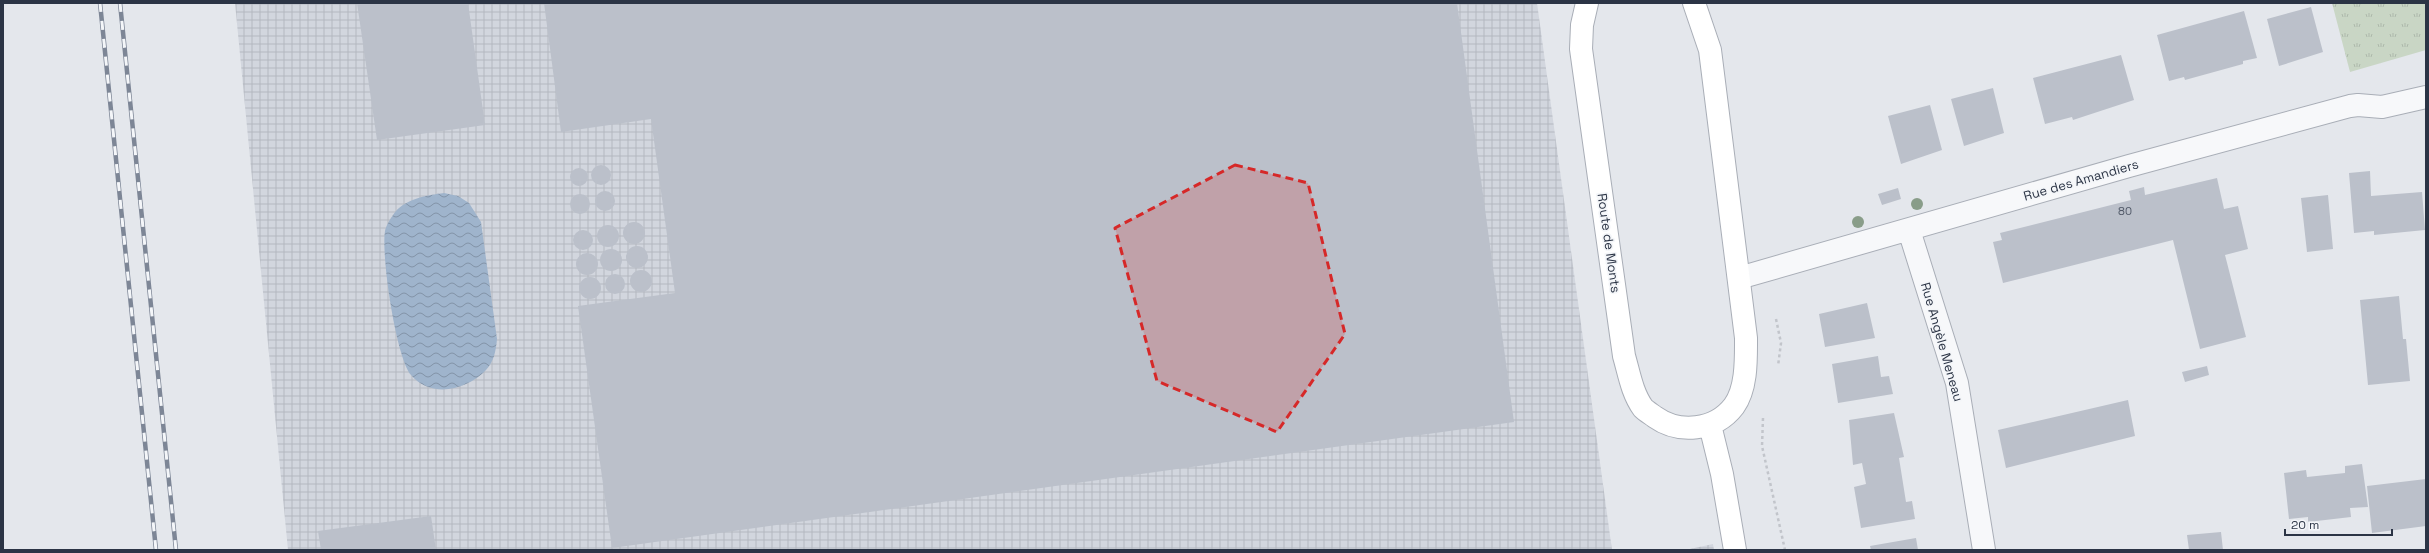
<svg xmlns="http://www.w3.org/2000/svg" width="2429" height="553" font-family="'Space Grotesk',sans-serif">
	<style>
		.industrial { fill: url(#industrial-grid) }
		.grass { fill: url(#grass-tufts) }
		.water { fill: url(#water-waves) }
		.building { fill: #bbc0ca }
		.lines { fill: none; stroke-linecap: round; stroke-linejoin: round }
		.minor-casing { stroke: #a9aeb7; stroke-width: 24 }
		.secondary-casing { stroke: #a9aeb7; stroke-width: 24 }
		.path { stroke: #c2c5cb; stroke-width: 2.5; stroke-dasharray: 3 3; stroke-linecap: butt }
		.minor { stroke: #f7f8fa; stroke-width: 22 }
		.secondary { stroke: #fff; stroke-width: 22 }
		.rail-casing { stroke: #7d8696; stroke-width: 4.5 }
		.rail { stroke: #f4f6f9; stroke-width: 3; stroke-dasharray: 9; stroke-linecap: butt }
		.tree { fill: #899d89 }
		.marked { fill: #d62828; fill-opacity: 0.2; stroke: #d62828; stroke-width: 3; stroke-dasharray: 8 5; stroke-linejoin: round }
		.labels { text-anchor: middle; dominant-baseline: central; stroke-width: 3.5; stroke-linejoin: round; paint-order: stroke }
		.number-label { font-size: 11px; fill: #4f5766 }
		.street-label { font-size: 13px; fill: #2b3445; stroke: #f4f6f9 }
	</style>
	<defs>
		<pattern id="industrial-grid" width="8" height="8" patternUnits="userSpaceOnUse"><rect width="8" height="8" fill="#d2d6de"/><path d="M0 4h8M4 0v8" fill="none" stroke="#b4b8c0"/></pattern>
		<pattern id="grass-tufts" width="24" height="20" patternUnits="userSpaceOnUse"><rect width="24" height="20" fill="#c9d6c5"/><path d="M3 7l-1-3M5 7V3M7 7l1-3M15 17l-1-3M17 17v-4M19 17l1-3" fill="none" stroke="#adb8ab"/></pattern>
		<pattern id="water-waves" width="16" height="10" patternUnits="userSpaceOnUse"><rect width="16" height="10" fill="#9fb4cc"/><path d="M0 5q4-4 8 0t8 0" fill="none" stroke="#8293a7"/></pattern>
	</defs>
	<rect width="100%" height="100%" fill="#e4e7ec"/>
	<path class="industrial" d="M235 3H1537L1612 550H288Z
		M1713 544 1714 550H1685Z"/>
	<path class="grass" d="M2332 3H2426V50L2350 72Z"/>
	<path class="water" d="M444 193 458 196 469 203 481 222 497 339C496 350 494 362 486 370 467 390 431 399 411 375 396 357 381 256 385 231 386 226 390 219 393 215 403 199 428 195 444 193Z"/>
	<path class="building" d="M357 3H468L485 125 377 140Z
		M544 3H1457L1514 422 612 548 578 306 675 293 651 119 561 132Z
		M2311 7 2323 52 2279 66 2267 19Z
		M2244 11 2257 58 2243 61V64L2185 80 2184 77 2169 81 2157 35Z
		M2121 55 2134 100 2073 120 2072 117 2045 124 2033 78Z
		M1993 88 2004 133 1964 146 1951 99Z
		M1930 105 1942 150 1901 164 1888 116Z
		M591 175a10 10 0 1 1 20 0a10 10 0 1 1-20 0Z
		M570 177a9 9 0 1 1 18 0a9 9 0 1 1-18 0Z
		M2370 171 2371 196 2422 192 2425 230 2374 235V231L2354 233 2349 173Z
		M2217 178 2224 209 2238 206 2248 249 2225 255 2246 337 2200 349 2173 240 2003 283 1993 242 2002 240 2000 233 2131 200 2129 191 2144 187 2145 195Z
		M1898 188 1901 199 1882 205 1878 194Z
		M595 201a10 10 0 1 1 20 0a10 10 0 1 1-20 0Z
		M570 204a10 10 0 1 1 20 0a10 10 0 1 1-20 0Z
		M2328 195 2333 249 2307 252 2301 198Z
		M623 233a11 11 0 1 1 22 0a11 11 0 1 1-22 0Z
		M597 236a11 11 0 1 1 22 0a11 11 0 1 1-22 0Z
		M573 240a10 10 0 1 1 20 0a10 10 0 1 1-20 0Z
		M626 257a11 11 0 1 1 22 0a11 11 0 1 1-22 0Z
		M600 260a11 11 0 1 1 22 0a11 11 0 1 1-22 0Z
		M576 264a11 11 0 1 1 22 0a11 11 0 1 1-22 0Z
		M630 281a11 11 0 1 1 22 0a11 11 0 1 1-22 0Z
		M605 284a10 10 0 1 1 20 0a10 10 0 1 1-20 0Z
		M579 288a11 11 0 1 1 22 0a11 11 0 1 1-22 0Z
		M2399 296 2403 339H2406L2410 381 2368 385 2360 300Z
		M1867 303 1875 338 1825 347 1819 314Z
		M1878 356 1881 377 1889 376 1893 394 1838 403 1832 364Z
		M2207 366 2209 375 2185 382 2182 372Z
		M2128 400 2135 436 2006 468 1998 430Z
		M1894 413 1904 457 1899 458 1906 502 1912 501 1915 519 1861 528 1854 487 1866 484 1862 463 1853 465 1849 420Z
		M2362 464 2368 507 2350 508 2351 517 2308 522V517L2289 519 2284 473 2306 470 2307 477 2345 473V466Z
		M2426 479V526L2372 533 2367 486Z
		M431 516 436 550H321L318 531Z
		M2221 532 2223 550H2189L2187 535Z
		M1916 538 1918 550H1871L1870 546Z"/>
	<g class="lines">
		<defs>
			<path id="minor" d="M1909 230 1957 383 1984 550
				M1739 278 2129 166 2350 106 2358 105 2382 107 2426 97"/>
			<path id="secondary" d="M1587 3 1582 25 1581 49 1624 356C1629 373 1632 393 1643 408 1646 411 1651 414 1655 417 1679 434 1715 431 1734 406 1747 388 1746 359 1746 338L1710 50 1694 3
				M1710 425 1722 474 1735 550"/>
		</defs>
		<use href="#minor" class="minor-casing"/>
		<use href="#secondary" class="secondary-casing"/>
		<path class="path" d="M1776 319 1781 343 1778 366
			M1763 418 1762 446 1785 550"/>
		<use href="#minor" class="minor"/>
		<use href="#secondary" class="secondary"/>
		<defs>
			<path id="rail" d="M100 3 156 550
				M120 3 176 550"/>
		</defs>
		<use href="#rail" class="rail-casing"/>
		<use href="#rail" class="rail"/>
	</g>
	<g class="tree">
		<circle cx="1917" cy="204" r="6"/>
		<circle cx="1858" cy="222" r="6"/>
	</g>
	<path class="marked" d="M1235 165 1308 183 1345 334 1277 432 1157 381 1115 228Z"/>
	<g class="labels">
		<g class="number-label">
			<text x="2125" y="211">80</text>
		</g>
		<g class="street-label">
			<text transform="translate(2081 180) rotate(-16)">Rue des Amandiers</text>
			<text transform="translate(1609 243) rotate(82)">Route de Monts</text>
			<text transform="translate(1942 342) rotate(74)">Rue Angèle Meneau</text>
		</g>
	</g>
	<rect width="2429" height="553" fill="none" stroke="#2b3445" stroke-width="8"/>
	<path d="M2285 529v6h107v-6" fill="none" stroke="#2b3445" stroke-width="2"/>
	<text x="2291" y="529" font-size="12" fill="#2b3445" stroke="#f4f6f9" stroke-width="3" paint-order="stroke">20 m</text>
</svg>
